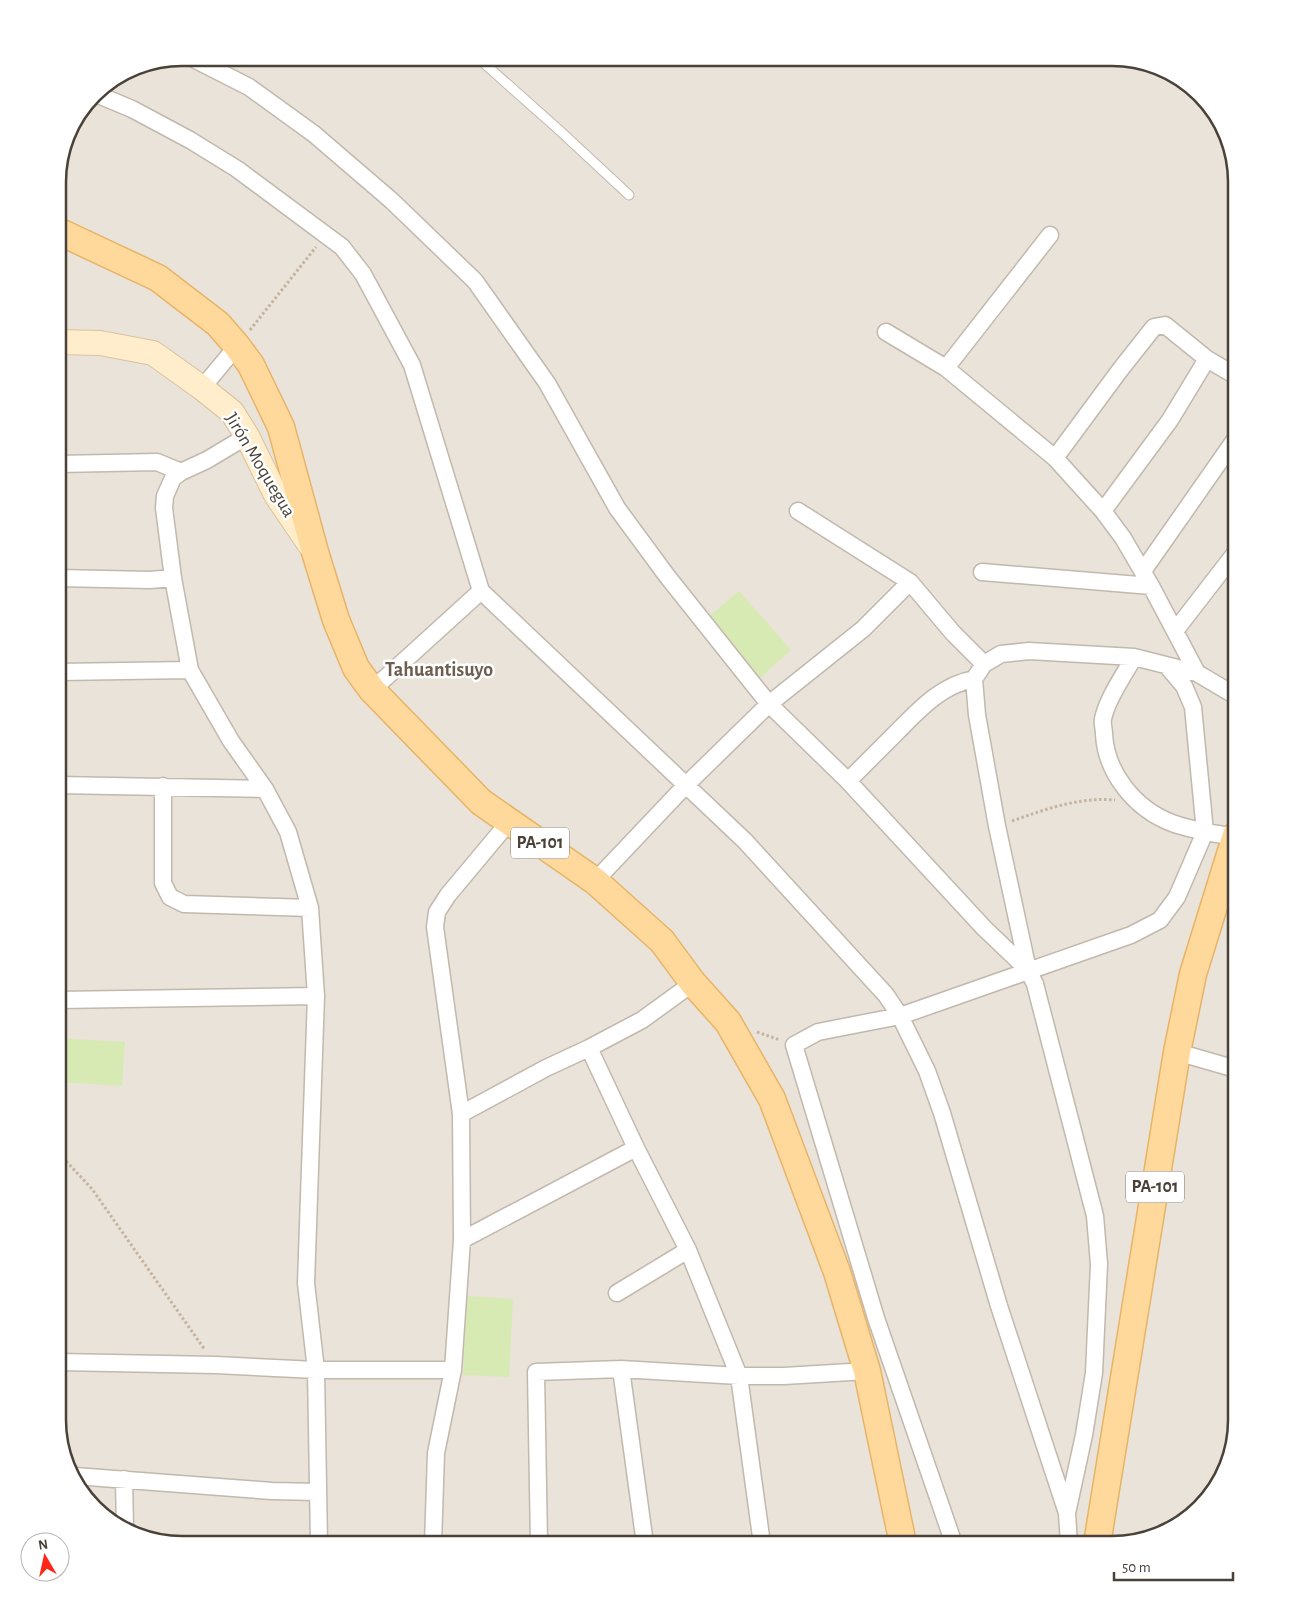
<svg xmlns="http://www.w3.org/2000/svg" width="1294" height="1602" font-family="'Alegreya Sans',sans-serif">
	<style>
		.residential { fill: #eae3d9 }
		.green { fill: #d7eab3 }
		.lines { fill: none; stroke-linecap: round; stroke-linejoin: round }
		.lane-casing { stroke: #c2b8ad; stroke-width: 11 }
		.street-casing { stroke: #c2b8ad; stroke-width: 19 }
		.secondary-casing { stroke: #d9c39c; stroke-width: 26 }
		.primary-casing { stroke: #e7b467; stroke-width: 29 }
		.path { stroke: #c4b39e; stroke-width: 3; stroke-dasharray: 2.5 2.5; stroke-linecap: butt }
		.lane { stroke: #fff; stroke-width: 9 }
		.street { stroke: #fff; stroke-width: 16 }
		.secondary { stroke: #ffedcc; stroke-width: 24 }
		.primary { stroke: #ffd89b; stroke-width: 26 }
		.labels { text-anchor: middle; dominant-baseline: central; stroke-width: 5; stroke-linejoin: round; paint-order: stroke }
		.shield { fill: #fff; stroke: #807a74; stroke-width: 1 }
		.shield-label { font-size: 18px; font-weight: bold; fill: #4a4138 }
		.street-label { font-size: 19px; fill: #4a4138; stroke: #fff }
		.neighbourhood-label { font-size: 20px; font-weight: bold; fill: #6e5e4f; stroke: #fff }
		.rim { fill: none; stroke: #4a4138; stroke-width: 2.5 }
	</style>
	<rect width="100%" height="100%" fill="#f6f1eb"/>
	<path class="residential" d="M182 58H1119L1174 74 1215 113 1236 182V1420L1220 1482 1181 1523 1112 1544H182L120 1528 79 1489 58 1420V174L71 127 100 89 135 67Z"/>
	<path class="green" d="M739 591 791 650 760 678 707 618Z
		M58 1038 125 1042 122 1086 58 1082Z
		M467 1296 513 1299 509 1377 463 1375Z"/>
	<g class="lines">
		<defs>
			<path id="lane" d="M478 58 558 129 629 195"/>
			<path id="street" d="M192 58 249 87 314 134 392 201 475 281 547 383 617 508 667 576 769 704 848 781 984 928 1028 970
				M96 94 132 109 190 140 237 169 342 247 363 274 412 365 481 591 745 841 886 995 900 1016 927 1071 942 1113 999 1306 1067 1513 1069 1544
				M886 332 946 368 1055 458 1103 511 1123 538 1151 586 1197 673
				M946 368 1050 235
				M202 388 237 346
				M247 436 207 460 181 472 173 478 165 496 164 508 173 578 190 670 231 741 265 789 288 832 310 908 316 996 306 1283 316 1370 319 1544
				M1055 458 1120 370 1154 327 1165 325 1207 359 1236 376
				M58 464 157 462 181 472
				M798 511 910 582 953 633 984 664
				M1103 511 1170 420 1207 359
				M1143 571 1236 438
				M982 572 1151 586
				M58 578 150 580 173 578
				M1175 631 1236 552
				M1134 657C1124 675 1107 699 1103 719 1102 723 1104 729 1104 734 1106 773 1135 809 1172 823 1182 827 1194 829 1205 832L1193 707 1184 686 1167 666
				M58 672 190 670
				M372 690 481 591
				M848 781C864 765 880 749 897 732 919 710 941 685 974 679
				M58 785 265 789
				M163 786V883L170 897 184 904 310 908
				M595 881 685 786 769 704 863 629 910 582
				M58 1000 316 996
				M589 1048 636 1148 688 1250 739 1376 762 1544
				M1177 1052 1236 1069
				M461 1114 546 1068 589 1048 642 1020 693 983
				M462 1240 636 1148
				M617 1293 688 1250
				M58 1362 216 1365 316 1370H453
				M621 1369 645 1544
				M75 1476 272 1491 318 1492
				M124 1479 125 1529
				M1067 1513 1084 1435 1094 1373 1099 1264 1095 1216 1035 984 1028 970 997 826 977 715 974 679 984 664 1001 654 1029 651 1134 657 1197 673 1236 696
				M433 1544 436 1453 453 1370 462 1240 461 1114 435 927 437 912 448 895 509 822
				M539 1544 536 1372 621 1369 739 1376H784L867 1371
				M954 1544 876 1318 794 1045 818 1032 900 1016 1131 935 1160 920 1177 897 1205 832 1236 837"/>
			<path id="secondary" d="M58 342 100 343 153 353 202 388 232 412 247 436 276 495 310 545"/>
			<path id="primary" d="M58 231 158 278 218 324 237 346 251 365 281 427 315 552 336 620 356 668 372 690 481 802 595 881 662 941 693 983 728 1022 772 1099 837 1272 867 1371 903 1544
				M1097 1544 1177 1052 1193 974 1236 835"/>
		</defs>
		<use href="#lane" class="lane-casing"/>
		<use href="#street" class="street-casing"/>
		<use href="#secondary" class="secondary-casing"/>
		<use href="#primary" class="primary-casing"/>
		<path class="path" d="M250 330 316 247
			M1012 821C1046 809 1079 797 1115 800
			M757 1032 780 1040
			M58 1143 66 1161 92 1189 205 1350"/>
		<use href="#lane" class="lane"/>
		<use href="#street" class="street"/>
		<use href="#secondary" class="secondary"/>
		<use href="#primary" class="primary"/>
	</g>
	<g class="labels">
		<g class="shield">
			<rect x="511" y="827.5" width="58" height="31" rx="4"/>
			<rect x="1126" y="1171.5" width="58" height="31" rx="4"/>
		</g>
		<g class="shield-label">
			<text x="540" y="843">PA-101</text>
			<text x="1155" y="1187">PA-101</text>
		</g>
		<g class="street-label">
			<text transform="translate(260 465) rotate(59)">Jirón Moquegua</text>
		</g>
		<g class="neighbourhood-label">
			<text x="439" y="670">Tahuantisuyo</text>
		</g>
	</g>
	<path d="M0 0H1294V1602H0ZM182 66H1112A116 116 0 0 1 1228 182V1420A116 116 0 0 1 1112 1536H182A116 116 0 0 1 66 1420V182A116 116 0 0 1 182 66Z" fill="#fff" fill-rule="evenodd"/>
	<path class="rim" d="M182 66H1112A116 116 0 0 1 1228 182V1420A116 116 0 0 1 1112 1536H182A116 116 0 0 1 66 1420V182A116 116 0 0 1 182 66Z"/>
	<g transform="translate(45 1557) rotate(351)"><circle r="24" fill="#ffffff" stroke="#b7b3af"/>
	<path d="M0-4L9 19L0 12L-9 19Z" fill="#ff2519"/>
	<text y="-8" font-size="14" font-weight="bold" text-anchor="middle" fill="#4a4138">N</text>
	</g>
	<path d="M1114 1572v8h119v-8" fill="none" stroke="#4a4138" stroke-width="2.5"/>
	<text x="1122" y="1572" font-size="15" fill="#4a4138" stroke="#ffffff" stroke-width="4" paint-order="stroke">50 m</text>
</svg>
